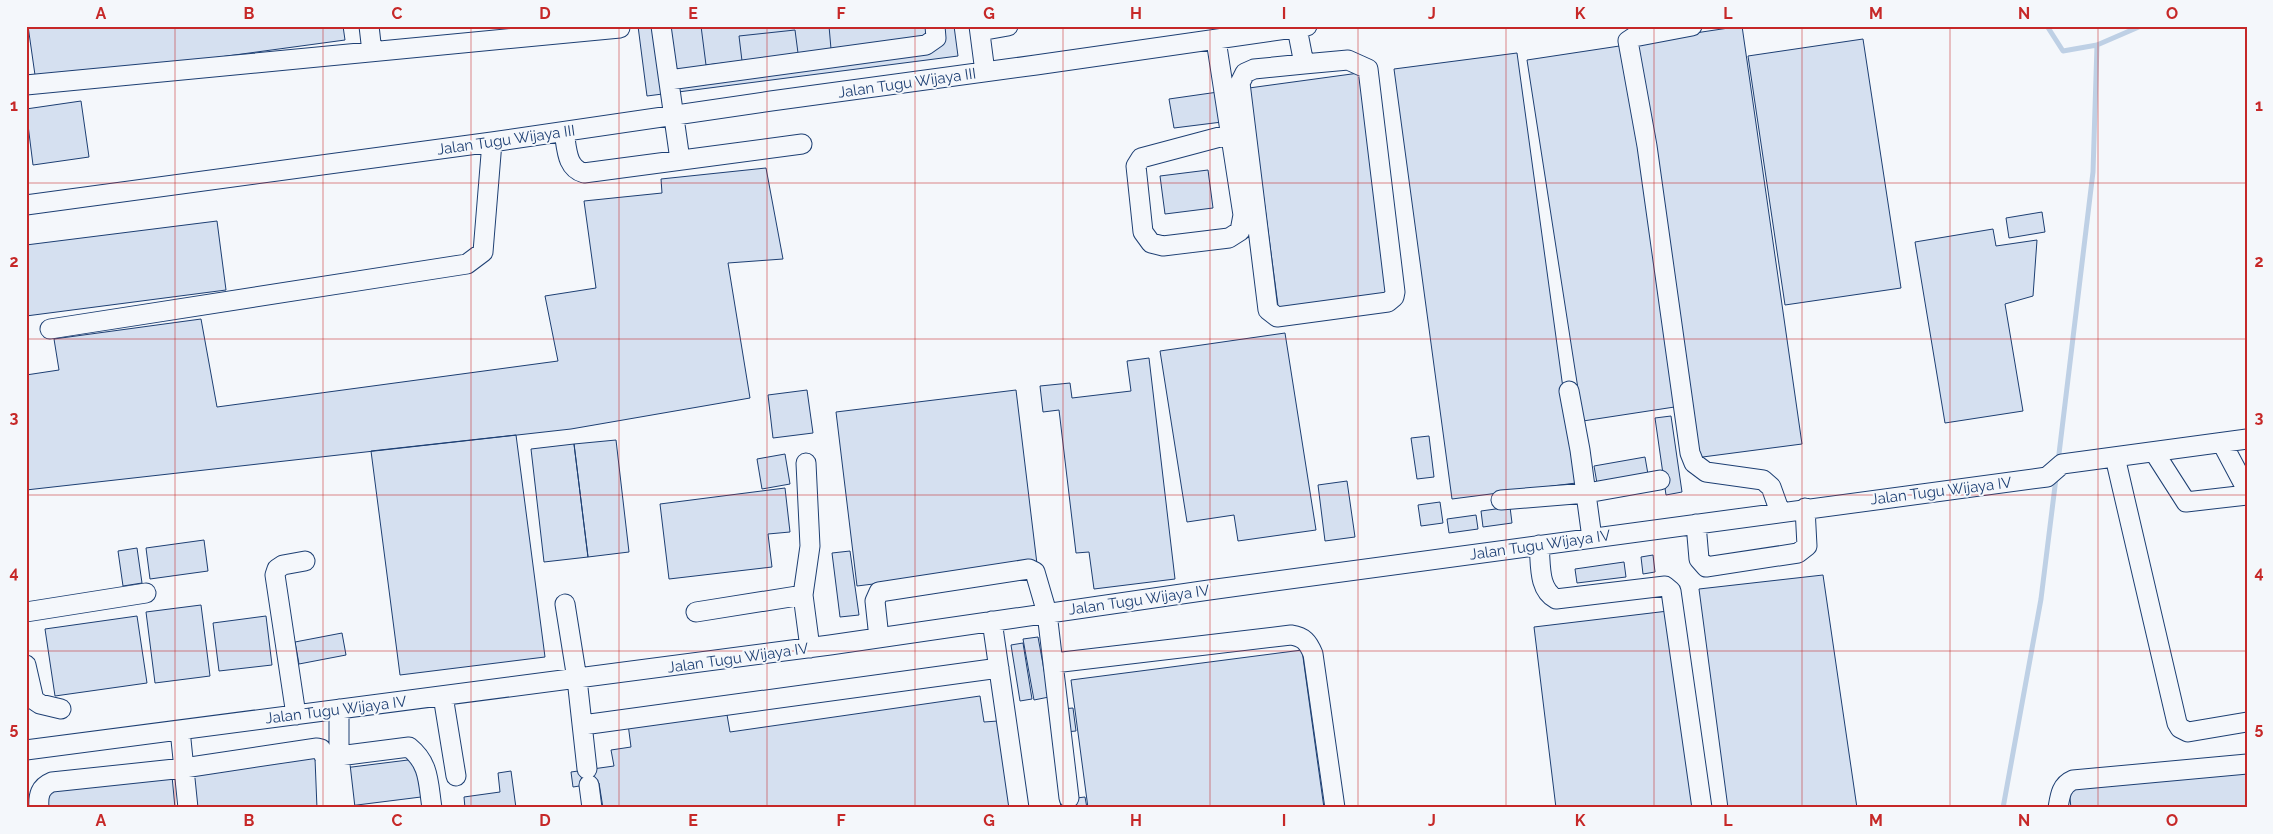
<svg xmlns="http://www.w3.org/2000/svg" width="2273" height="834" font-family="Raleway,sans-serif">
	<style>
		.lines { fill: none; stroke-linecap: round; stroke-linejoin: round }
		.stream { stroke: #bed0e5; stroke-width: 5 }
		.building { fill: #d5e0f0; stroke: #1d3f73 }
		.minor-casing { stroke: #1d3f73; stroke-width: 21 }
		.minor { stroke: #f4f7fb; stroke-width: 19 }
		.grid { fill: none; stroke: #c62828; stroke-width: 1; stroke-opacity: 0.55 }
		.labels { text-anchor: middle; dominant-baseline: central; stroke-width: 4; stroke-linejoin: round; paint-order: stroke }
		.street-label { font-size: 15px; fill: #1d3f73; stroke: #f4f7fb }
		.neatline { fill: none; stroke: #c62828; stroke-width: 2 }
		.grid-label { font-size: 16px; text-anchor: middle; font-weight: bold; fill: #c62828 }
	</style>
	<rect width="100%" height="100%" fill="#f4f7fb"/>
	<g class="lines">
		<path class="stream" d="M2047 26 2063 51 2097 45 2141 26
			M2058 462 2093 172 2097 45
			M2003 808 2041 599 2056 478"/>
	</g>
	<path class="building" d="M28 26H343L345 40 36 82Z
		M638 26H954L958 56 647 96Z
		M701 26H829L831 49 798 53 795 30 739 36 742 61 706 65Z
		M1742 26 1802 444 1695 458 1635 42Z
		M1863 39 1901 288 1785 305 1748 56Z
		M1626 45 1681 406 1583 421 1527 60Z
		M1517 53 1576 483 1452 499 1394 69Z
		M1359 73 1390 299 1279 313 1249 88Z
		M1218 92 1222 122 1174 128 1169 99Z
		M81 101 89 157 33 165 26 109Z
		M766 168 783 259 728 263 750 398 571 429 26 490V375L59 370 54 339 201 319 217 407 558 361 545 296 596 288 584 201 662 193 661 179Z
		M1208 170 1213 208 1165 214 1160 176Z
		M2042 212 2045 232 2009 238 2006 218Z
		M217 221 226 290 26 316V245Z
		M1993 229 1996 246 2037 240 2033 296 2005 304 2023 411 1945 423 1915 242Z
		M1285 333 1316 530 1238 541 1234 515 1187 522 1160 351Z
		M1149 358 1175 579 1094 589 1089 552 1076 553 1059 410 1043 412 1040 386 1070 383 1072 398 1131 391 1127 361Z
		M807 390 813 433 773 438 768 395Z
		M1016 390 1037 564 857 586 836 412Z
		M1671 416 1682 492 1666 495 1655 418Z
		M516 435 545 657 400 675 371 451Z
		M1429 436 1434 477 1417 479 1411 438Z
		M616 440 629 552 588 557 574 444Z
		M574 444 588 557 544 562 531 449Z
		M785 454 790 484 762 489 757 459Z
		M1645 457 1649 480 1598 489 1594 466Z
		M1347 481 1355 537 1325 541 1318 485Z
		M785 488 790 532 768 534 772 567 669 579 660 504Z
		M1440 502 1443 523 1421 526 1418 505Z
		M1510 507 1512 523 1483 527 1481 511Z
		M1476 515 1478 529 1449 533 1447 519Z
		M204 540 208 571 150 579 146 548Z
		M137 548 142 583 123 586 118 551Z
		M850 551 859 615 840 617 832 553Z
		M1653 555 1655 572 1643 574 1641 557Z
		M1624 562 1626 577 1577 583 1575 569Z
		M1823 575 1857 808H1728L1699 589Z
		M201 605 210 676 155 683 146 612Z
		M1668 611 1693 808H1556L1534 627Z
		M137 616 147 683 55 696 45 629Z
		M266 616 272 665 219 671 213 623Z
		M342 633 346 655 299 664 295 642Z
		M1038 637 1049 697 1034 700 1023 639Z
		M1023 643 1032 699 1020 701 1011 645Z
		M1302 650 1324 808H1088L1071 680Z
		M980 696 984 722 998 721 1011 808H603L599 783 573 787 571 772 614 766 611 750 631 747 628 724 726 709 730 732Z
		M1073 708 1076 731 1065 732 1062 709Z
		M315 757 320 808H194L189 771Z
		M416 759 421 797 349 806 344 768Z
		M2247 766V808H2071L2069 789Z
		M511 771 516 808H465L464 797 500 792 498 773Z
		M172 776 175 808H47L45 790Z
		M1085 797 1087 808H1061L1060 800Z"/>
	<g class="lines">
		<defs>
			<path id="minor" d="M369 26 372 52
				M661 26 680 160
				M979 26 985 72
				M1692 26 1634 37 1628 41 1647 146 1690 453 1694 463 1706 472 1763 480 1771 487 1780 512
				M1297 28 1304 64 1348 60 1368 69 1395 292 1394 297 1388 302 1277 317 1268 310 1240 83 1245 73 1254 69 1304 64
				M980 31 1008 26
				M1216 40 1243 215 1240 231 1229 238 1163 246 1151 243 1143 232 1136 166 1141 158 1231 134
				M669 80 926 45 936 38 935 26
				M26 85 620 28
				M564 132C567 148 566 168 584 173L802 144
				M26 205 492 142 771 101 1036 65 1307 26
				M50 329 467 264 483 252 492 142
				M1569 391 1580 450 1592 538
				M2222 443 2247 490
				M2154 452 2186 502 2247 495
				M2115 457 2177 723 2180 728 2188 732 2247 722
				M1501 500 1587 493 1660 480
				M1696 524 1699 559 1706 567 1798 553 1807 546 1805 508
				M1539 545C1541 565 1538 589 1556 599L1665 586 1671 591 1702 808
				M803 595 810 546 806 463
				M565 604 577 679 587 769
				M26 612 146 593
				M696 612 803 595 810 648
				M992 621 1019 808
				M879 638 875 601 879 592 1029 569 1035 572 1047 613 1069 798
				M1054 663 1291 635C1304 637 1308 642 1313 654L1335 808
				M26 665 34 700 40 704 61 709
				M443 696 456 776
				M339 709V756L345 808
				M296 715 275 575 277 569 283 565 305 561
				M583 725 999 668
				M180 730 188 808
				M26 750 830 645 1209 590 2047 477 2062 464 2247 439
				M339 756 409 747C430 764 428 783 432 808
				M589 785 592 808
				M39 808C38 795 40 787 52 782L184 768 317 748 321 749 325 758 327 808
				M2058 808C2060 796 2061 785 2073 780L2247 764"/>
		</defs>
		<use href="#minor" class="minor-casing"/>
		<use href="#minor" class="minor"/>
	</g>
	<path class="grid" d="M175 26V808M323 26V808M471 26V808M619 26V808M767 26V808M915 26V808M1063 26V808M1210 26V808M1358 26V808M1506 26V808M1654 26V808M1802 26V808M1950 26V808M2098 26V808M26 183H2247M26 339H2247M26 495H2247M26 651H2247"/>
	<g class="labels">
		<g class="street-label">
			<text transform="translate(907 83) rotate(-8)">Jalan Tugu Wijaya III</text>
			<text transform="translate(506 140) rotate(-8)">Jalan Tugu Wijaya III</text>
			<text transform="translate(1941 491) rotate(-7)">Jalan Tugu Wijaya IV</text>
			<text transform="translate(1540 545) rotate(-8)">Jalan Tugu Wijaya IV</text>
			<text transform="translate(1139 600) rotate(-8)">Jalan Tugu Wijaya IV</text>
			<text transform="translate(738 658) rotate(-8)">Jalan Tugu Wijaya IV</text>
			<text transform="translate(336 710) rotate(-7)">Jalan Tugu Wijaya IV</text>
		</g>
	</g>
	<rect width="2273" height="834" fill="none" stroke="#f4f7fb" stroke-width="55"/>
	<rect x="28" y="28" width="2218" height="778" class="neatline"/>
	<g class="grid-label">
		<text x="101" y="19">A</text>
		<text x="249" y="19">B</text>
		<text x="397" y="19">C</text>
		<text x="545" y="19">D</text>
		<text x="693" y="19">E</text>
		<text x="841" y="19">F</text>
		<text x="989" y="19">G</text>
		<text x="1136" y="19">H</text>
		<text x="1284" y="19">I</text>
		<text x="1432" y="19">J</text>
		<text x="1580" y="19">K</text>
		<text x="1728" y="19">L</text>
		<text x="1876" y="19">M</text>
		<text x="2024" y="19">N</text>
		<text x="2172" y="19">O</text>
		<text x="14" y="111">1</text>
		<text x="2259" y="111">1</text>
		<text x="14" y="267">2</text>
		<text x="2259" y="267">2</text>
		<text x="14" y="423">3</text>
		<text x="2259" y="423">3</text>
		<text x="14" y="578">4</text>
		<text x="2259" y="578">4</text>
		<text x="14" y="734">5</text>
		<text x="2259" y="734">5</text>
		<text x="101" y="826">A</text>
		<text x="249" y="826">B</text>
		<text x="397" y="826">C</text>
		<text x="545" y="826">D</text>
		<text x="693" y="826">E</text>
		<text x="841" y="826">F</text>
		<text x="989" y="826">G</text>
		<text x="1136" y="826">H</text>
		<text x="1284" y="826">I</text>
		<text x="1432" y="826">J</text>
		<text x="1580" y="826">K</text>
		<text x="1728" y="826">L</text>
		<text x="1876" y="826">M</text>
		<text x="2024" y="826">N</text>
		<text x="2172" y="826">O</text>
	</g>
</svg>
